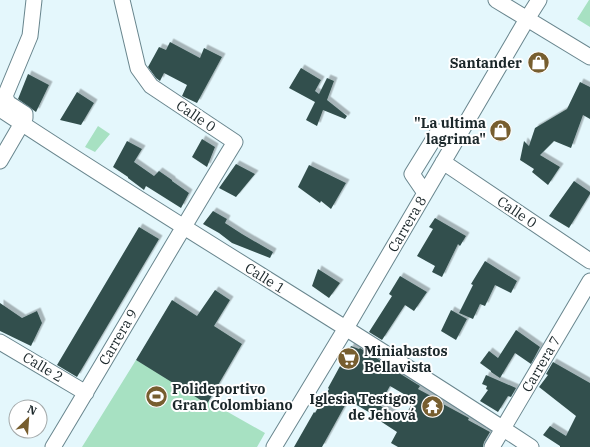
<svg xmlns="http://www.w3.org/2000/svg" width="590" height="447" font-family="'IBM Plex Serif',serif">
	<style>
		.green { fill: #a7e1c2 }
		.building { fill: #33504d; fill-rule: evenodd; filter: url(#shadow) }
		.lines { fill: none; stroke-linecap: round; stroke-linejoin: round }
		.minor-casing { stroke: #69868e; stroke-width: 17 }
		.minor { stroke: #fff; stroke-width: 15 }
		.labels { text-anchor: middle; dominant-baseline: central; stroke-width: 4; stroke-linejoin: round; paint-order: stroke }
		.poi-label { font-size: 14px; font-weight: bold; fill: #1b272a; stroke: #fff; text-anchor: end }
		.street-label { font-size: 14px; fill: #1b272a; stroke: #fff }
	</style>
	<defs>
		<filter id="shadow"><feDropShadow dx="3.5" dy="-3.5" stdDeviation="0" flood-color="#0004"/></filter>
	</defs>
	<rect width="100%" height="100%" fill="#e4f7fc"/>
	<path class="green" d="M589 0H590V27L577 19Z
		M98 126 110 134 95 152 85 147Z
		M136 360 265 433 257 447H82Z"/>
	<path class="building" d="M170 42 200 58 204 48 222 57 197 103 182 96 187 85 164 73 160 81 156 78 148 67 159 47 166 50Z
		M301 68 321 80 315 91 319 94 327 78 334 81 327 100 347 116 345 119 323 110 317 126 306 120 315 102 289 88Z
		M28 74 49 85 36 112 18 99Z
		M580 82 590 87V119L583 115 571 148 554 141 540 155 560 167 548 185 532 172 534 169 520 160 524 141 529 146 535 128 567 109Z
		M77 92 94 103 81 125 60 120Z
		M202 139 215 147 207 167 192 157Z
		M127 141 142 149 134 162 154 176 159 171 172 180V181L189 193 181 208 146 186 144 190 128 178V177L113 167Z
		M236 164 255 174 236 197 219 188Z
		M309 165 346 183 331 209 321 201 320 203 298 187Z
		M574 181 590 192V194L569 228 549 216Z
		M213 211 227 219 225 223 242 234 273 252 270 258 232 243 219 233 203 224Z
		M435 218 466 236 460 246 458 244 442 277 432 272 435 266 417 256 433 229 429 227Z
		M139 227 159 239 77 377 57 365Z
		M485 261 517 281 511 293 495 285 485 306 480 304 473 319 459 313 473 285 471 284Z
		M318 269 340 283 329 298 312 286Z
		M400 276 427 292 414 311 405 305 382 340 369 332 392 296 389 294Z
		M215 290 230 300 214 326 242 344 207 404 136 360 172 300 197 316Z
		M0 303 22 318 37 311 42 323 31 346 0 331Z
		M451 310 467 319 456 340 441 331Z
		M516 330 540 347 531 364 515 353 500 378 491 372V371L480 363 489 351 498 358Z
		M351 346 359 349 360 348 386 364 399 373 420 386 418 389 444 403 443 404 469 418 468 420 490 432 484 442 483 447H398L391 443 397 432 371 415 372 414 348 400 322 447H294L314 412 315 413 329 389 328 388ZM390 386 414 400 403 420 379 405Z
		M553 362 590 383V447H560V446L543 435 550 426 566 436 576 416 539 387 548 375 546 374Z
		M486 375 516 388 511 397 508 396 498 412 480 401 488 390 486 389 487 386 482 384Z"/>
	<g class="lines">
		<defs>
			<path id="minor" d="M496 0 590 57
				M0 109C175 225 356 331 531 447
				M0 161 25 118V114L8 103 5 96 30 36 34 0
				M443 162 590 261
				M425 193 412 174 438 132 459 135
				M0 342 86 393
				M53 447C114 346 173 243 235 142L151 86 138 68 122 0
				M274 447 346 328 527 19 539 0
				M492 447 590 281"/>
		</defs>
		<use href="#minor" class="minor-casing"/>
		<use href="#minor" class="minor"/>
	</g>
	<defs>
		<symbol id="shop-disc" viewBox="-11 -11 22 22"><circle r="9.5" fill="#775e2f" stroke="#fff"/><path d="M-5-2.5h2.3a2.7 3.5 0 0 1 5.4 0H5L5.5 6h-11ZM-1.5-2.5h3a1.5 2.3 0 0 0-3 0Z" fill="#fff"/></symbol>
		<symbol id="supermarket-disc" viewBox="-11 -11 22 22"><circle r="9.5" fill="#775e2f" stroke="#fff"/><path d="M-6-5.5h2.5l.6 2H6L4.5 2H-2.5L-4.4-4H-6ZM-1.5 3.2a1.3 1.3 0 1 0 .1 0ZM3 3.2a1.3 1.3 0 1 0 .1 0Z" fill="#fff"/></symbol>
		<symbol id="stadium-disc" viewBox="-11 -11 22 22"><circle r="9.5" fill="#775e2f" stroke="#fff"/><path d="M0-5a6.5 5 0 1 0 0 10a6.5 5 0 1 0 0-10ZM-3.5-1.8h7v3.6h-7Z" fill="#fff"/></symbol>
		<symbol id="temple-disc" viewBox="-11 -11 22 22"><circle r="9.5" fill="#775e2f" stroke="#fff"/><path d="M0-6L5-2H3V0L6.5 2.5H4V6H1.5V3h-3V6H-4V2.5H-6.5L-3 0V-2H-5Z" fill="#fff"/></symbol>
	</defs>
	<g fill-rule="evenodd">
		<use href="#shop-disc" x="526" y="50" width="25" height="25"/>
		<use href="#shop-disc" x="488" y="118" width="25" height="25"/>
		<use href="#supermarket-disc" x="336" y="346" width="25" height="25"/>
		<use href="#stadium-disc" x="144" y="384" width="25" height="25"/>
		<use href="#temple-disc" x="420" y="394" width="25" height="25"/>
	</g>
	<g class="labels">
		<g class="poi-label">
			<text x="522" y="63">Santander</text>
			<text x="486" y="123">"La ultima<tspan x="486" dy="16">lagrima"</tspan></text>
			<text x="364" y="351" text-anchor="start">Miniabastos<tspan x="364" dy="16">Bellavista</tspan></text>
			<text x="172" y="389" text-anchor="start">Polideportivo<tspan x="172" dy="16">Gran Colombiano</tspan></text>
			<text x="416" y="399">Iglesia Testigos<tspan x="416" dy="16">de Jehová</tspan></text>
		</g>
		<g class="street-label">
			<text transform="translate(196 116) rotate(34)">Calle 0</text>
			<text transform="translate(517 212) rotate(34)">Calle 0</text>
			<text transform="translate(407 224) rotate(-60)">Carrera 8</text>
			<text transform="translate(265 278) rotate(32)">Calle 1</text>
			<text transform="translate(118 337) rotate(-60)">Carrera 9</text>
			<text transform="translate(541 364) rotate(-60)">Carrera 7</text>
			<text transform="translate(43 367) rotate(31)">Calle 2</text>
		</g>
	</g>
	<g transform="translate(28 419) rotate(25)"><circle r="19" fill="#ffffff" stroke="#a4a9aa"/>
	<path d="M0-3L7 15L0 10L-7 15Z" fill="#775e2f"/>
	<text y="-6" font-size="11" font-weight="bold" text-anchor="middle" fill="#1b272a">N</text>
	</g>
</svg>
